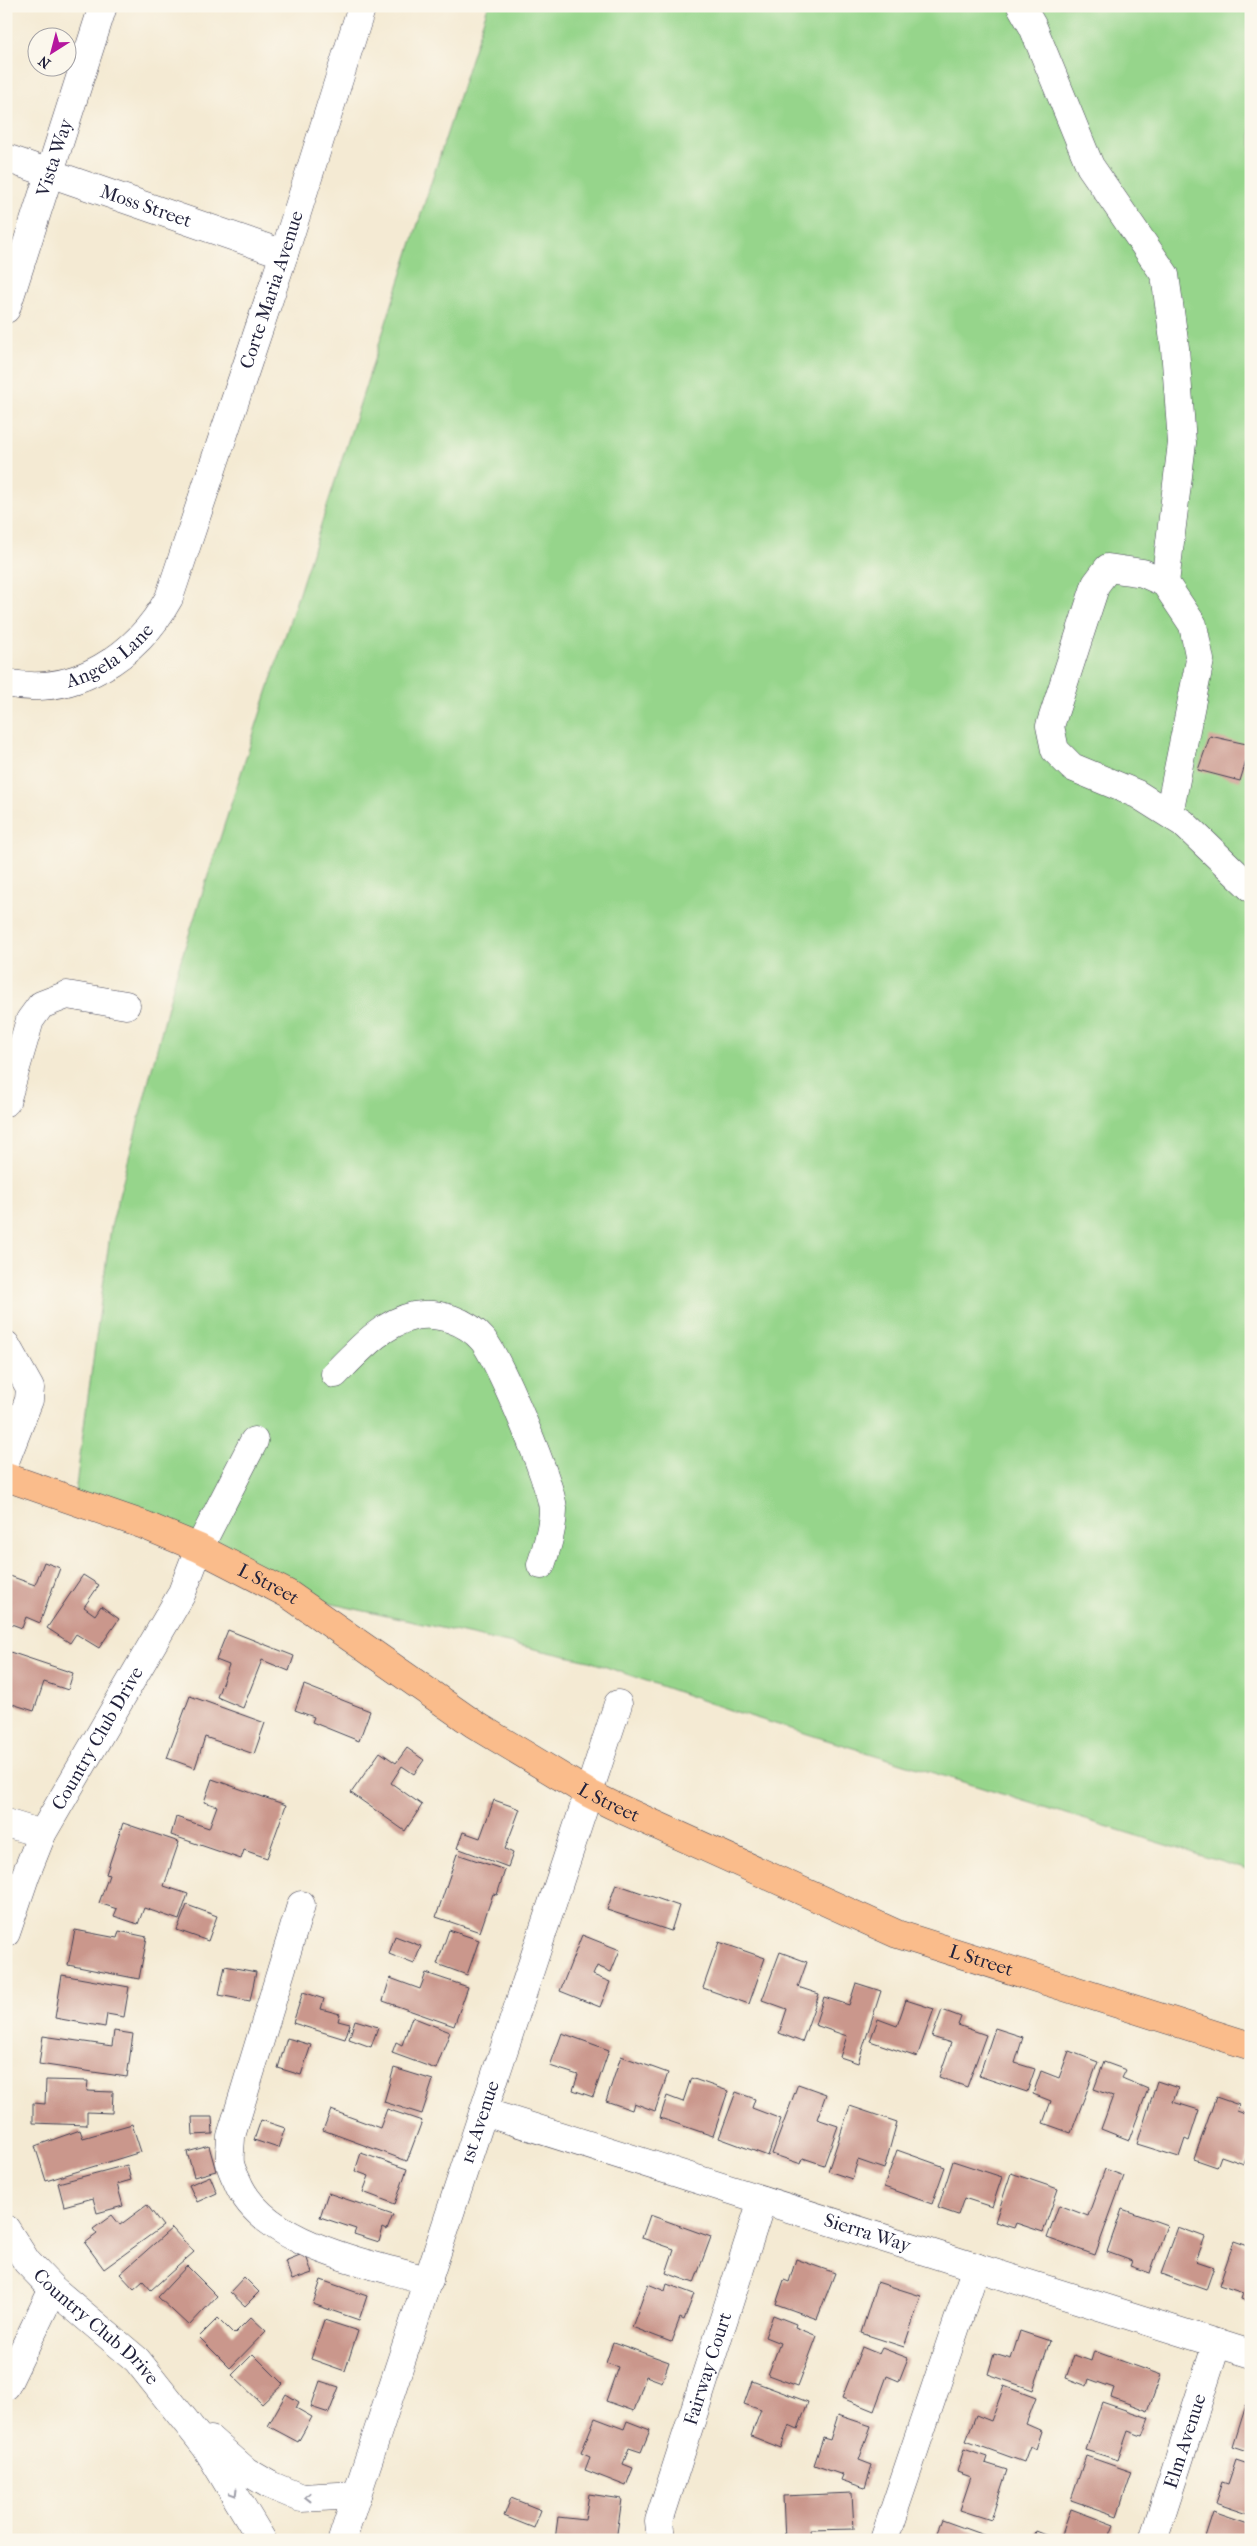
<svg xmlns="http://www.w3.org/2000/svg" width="1257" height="2546" font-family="'IM FELL French Canon',serif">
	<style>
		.green { fill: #96d58b; stroke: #5c7c63 }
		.building { fill: #ca978c }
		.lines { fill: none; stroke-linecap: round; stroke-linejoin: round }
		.minor-casing { stroke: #424052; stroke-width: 29 }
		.major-casing { stroke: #424052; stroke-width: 29 }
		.minor { stroke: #fff; stroke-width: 28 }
		.major { stroke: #fabc8b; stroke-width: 28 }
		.oneway { stroke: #9c9ca7 }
		.labels { text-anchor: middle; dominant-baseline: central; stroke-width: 4; stroke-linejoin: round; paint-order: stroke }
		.street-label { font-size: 19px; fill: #22223b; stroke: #fbf7ec }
	</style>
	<rect width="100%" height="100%" fill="#fbf7ec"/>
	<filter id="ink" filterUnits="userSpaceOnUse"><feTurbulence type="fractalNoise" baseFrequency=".02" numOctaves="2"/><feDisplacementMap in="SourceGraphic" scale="10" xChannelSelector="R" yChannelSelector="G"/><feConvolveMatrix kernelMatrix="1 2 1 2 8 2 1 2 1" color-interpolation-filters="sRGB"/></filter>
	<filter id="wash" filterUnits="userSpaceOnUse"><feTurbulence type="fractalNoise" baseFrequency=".0096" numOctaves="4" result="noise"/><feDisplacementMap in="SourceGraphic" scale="20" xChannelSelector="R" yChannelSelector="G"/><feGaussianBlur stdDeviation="1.12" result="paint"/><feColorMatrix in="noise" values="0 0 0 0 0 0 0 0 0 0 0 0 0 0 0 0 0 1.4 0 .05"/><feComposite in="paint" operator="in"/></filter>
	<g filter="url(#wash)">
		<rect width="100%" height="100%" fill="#f4ead3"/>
		<path class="green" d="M488 6H1251V1871L730 1710 589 1661 288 1594 74 1500 111 1227 176 975Z"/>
		<g id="blocks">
			<path class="building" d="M1210 736 1251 745 1240 781 1198 770Z
				M44 1562 60 1568 40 1623 26 1617 22 1628 6 1622V1586L10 1576 35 1585Z
				M83 1575 99 1585 84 1607 95 1615 101 1606 119 1619 99 1648 76 1634 70 1643 47 1628Z
				M228 1630 294 1656 289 1671 262 1660 243 1708 217 1697 229 1665 216 1660Z
				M7 1651 73 1673 68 1690 44 1682 34 1711 6 1702Z
				M304 1685 370 1711 359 1741 312 1722 314 1717 295 1710Z
				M190 1696 265 1723 254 1754 205 1737 195 1768 167 1758Z
				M407 1748 424 1760 414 1774 402 1766 391 1783 422 1805 405 1831 351 1793 380 1752 396 1763Z
				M212 1779 286 1805 267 1858 244 1850 241 1859 171 1835 176 1817 209 1828 217 1806 204 1802Z
				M494 1800 520 1809 505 1849 513 1853 508 1867 457 1848 463 1832 480 1838Z
				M123 1823 179 1842 164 1886 188 1894 179 1920 144 1908 138 1924 114 1916 117 1909 99 1903 109 1875 106 1874Z
				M457 1854 505 1870 497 1895 493 1894 480 1932 436 1917Z
				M616 1884 679 1906 671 1931 607 1910Z
				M187 1905 217 1916 208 1941 177 1930Z
				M75 1930 117 1938 119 1931 147 1937 139 1979 68 1965Z
				M449 1930 479 1940 467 1975 437 1964Z
				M582 1935 620 1950 611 1972 597 1966 593 1975 610 1982 600 2007 560 1991Z
				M395 1936 421 1946 414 1964 389 1954Z
				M719 1942 765 1958 749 2004 703 1988Z
				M780 1952 807 1962 798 1987 819 1994 802 2042 779 2033 787 2009 762 2000Z
				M225 1966 256 1972 250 2001 219 1995Z
				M426 1973 468 1987 454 2026 383 2001 390 1978 420 1989Z
				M62 1975 129 1987 124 2017 107 2014 105 2027 55 2018Z
				M856 1983 881 1991 858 2063 840 2057 847 2036 815 2025 824 1997 849 2005Z
				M303 1992 324 1999 321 2009 340 2014 338 2021 350 2024 345 2039 293 2023Z
				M906 2000 934 2009 917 2057 870 2041 878 2019 897 2026Z
				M942 2010 961 2017 958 2025 986 2035 967 2087 939 2077 951 2043 932 2037Z
				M412 2017 450 2032 436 2069 392 2053 396 2042 402 2045Z
				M355 2020 378 2027 371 2047 349 2039Z
				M995 2028 1023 2037 1015 2063 1035 2069 1027 2092 979 2076Z
				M114 2031 133 2034 127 2077 39 2064 43 2036 112 2046Z
				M562 2033 609 2050 593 2097 573 2090 578 2075 550 2066Z
				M287 2038 311 2045 301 2075 278 2068Z
				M1069 2051 1098 2062 1071 2133 1043 2123 1051 2101 1033 2094 1041 2071 1059 2078Z
				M621 2056 668 2073 655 2111 634 2103 632 2110 606 2101Z
				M1104 2062 1126 2070 1122 2078 1148 2089 1129 2140 1101 2129 1113 2096 1094 2089Z
				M394 2068 433 2080 422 2114 384 2102Z
				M691 2078 728 2091 713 2136 660 2118 667 2096 683 2102Z
				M46 2080 88 2081 87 2091 113 2092 112 2113 87 2112V2125L33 2123V2103L45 2104Z
				M1157 2081 1178 2088 1173 2102 1199 2110 1189 2141 1185 2139 1179 2157 1137 2144Z
				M798 2084 826 2094 817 2119 838 2126 824 2165 803 2158 801 2164 772 2154Z
				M736 2092 755 2099 752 2108 781 2119 768 2156 719 2138Z
				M1216 2097 1239 2105 1237 2111 1251 2116V2146L1244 2164 1221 2156 1217 2167 1194 2159Z
				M850 2106 897 2122 884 2169 858 2160 852 2179 828 2171Z
				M387 2109 422 2121 407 2161 323 2130 331 2110 380 2128Z
				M192 2117H212L213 2134 193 2135Z
				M261 2120 285 2128 278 2148 254 2140Z
				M132 2124 141 2152 46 2181 35 2146 80 2130 83 2138Z
				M209 2146 216 2171 194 2177 187 2152Z
				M897 2150 945 2167 932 2204 884 2187Z
				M361 2153 407 2169 395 2204 363 2192 369 2176 355 2171Z
				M953 2161 1002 2177 992 2207 964 2198 958 2215 938 2208Z
				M127 2165 131 2180 117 2184 123 2206 97 2213 93 2198 64 2206 58 2183Z
				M1105 2169 1124 2176 1095 2255 1047 2238 1059 2205 1088 2216Z
				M1011 2173 1058 2189 1043 2232 1016 2223 1014 2228 995 2222Z
				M210 2176 217 2193 197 2202 189 2185Z
				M328 2193 393 2215 387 2230 383 2228 379 2242 354 2234 356 2229 320 2217Z
				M147 2205 163 2226 104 2269 85 2243 97 2234 93 2229 112 2215 120 2225Z
				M1122 2209 1167 2225 1150 2273 1130 2266 1132 2261 1107 2252Z
				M650 2215 711 2237 694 2283 666 2273 674 2249 642 2238Z
				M1178 2227 1205 2237 1196 2261 1214 2267 1206 2290 1161 2274Z
				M172 2228 194 2252 151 2290 143 2281 134 2289 120 2274Z
				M1234 2241 1251 2247V2303L1241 2299 1243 2293 1219 2285Z
				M305 2253 312 2273 292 2280 285 2261Z
				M796 2259 835 2273 817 2319 776 2304 784 2280 789 2282Z
				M187 2266 217 2296 189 2326 158 2297Z
				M244 2277 259 2292 245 2306 230 2292Z
				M321 2280 367 2296 359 2320 313 2304Z
				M877 2282 921 2296 904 2347 861 2333Z
				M648 2284 665 2291 667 2284 694 2294 684 2320 680 2318 671 2342 632 2327Z
				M773 2315 796 2324 795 2327 817 2336 798 2386 768 2375 780 2343 765 2337Z
				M251 2317 266 2331 230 2368 199 2337 218 2318 234 2334Z
				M324 2320 358 2331 345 2371 311 2359Z
				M1020 2331 1050 2341 1033 2390 988 2374 994 2354 1011 2359Z
				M613 2342 669 2362 662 2382 646 2376 634 2411 606 2401 618 2367 606 2363Z
				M862 2347 879 2354 882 2348 908 2358 899 2381 887 2376 874 2411 842 2398Z
				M1094 2351 1161 2375 1148 2411 1111 2397 1114 2388 1089 2379 1087 2386 1066 2378 1074 2355 1091 2361Z
				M253 2354 283 2384 262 2404 232 2375Z
				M320 2381 339 2387 329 2413 311 2407Z
				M752 2381 808 2402 798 2429 789 2425 781 2448 751 2436 761 2410 744 2404Z
				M1004 2386 1036 2398 1026 2424 1042 2431 1036 2449 1030 2446 1024 2462 966 2441 976 2415 991 2421Z
				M286 2394 299 2402 296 2408 312 2417 298 2442 268 2426Z
				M1102 2402 1149 2418 1142 2436 1128 2431 1118 2460 1086 2450Z
				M1247 2402 1251 2403V2453L1233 2447Z
				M838 2415 871 2426 859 2460 872 2465 865 2488 841 2480 843 2475 814 2465 823 2438 830 2440Z
				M595 2418 624 2429 627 2421 650 2430 641 2452 629 2448 623 2464 633 2468 626 2486 585 2470 590 2457 581 2453Z
				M964 2449 987 2457 985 2463 1007 2470 991 2520 960 2510 971 2477 957 2472Z
				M1086 2456 1132 2472 1117 2516 1071 2500Z
				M1236 2460 1251 2465V2515L1215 2503 1222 2482 1228 2484Z
				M852 2493 854 2529 810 2530 811 2540H785L783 2496Z
				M589 2494 622 2499 616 2540H555L558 2517 585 2520Z
				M511 2498 541 2510 534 2528 504 2516Z
				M1071 2509 1114 2525 1108 2540H1060Z
				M1213 2512 1251 2525V2540H1204Z
				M942 2520 989 2537 988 2540H934Z
				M1036 2531 1059 2540H1033Z"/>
		</g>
	</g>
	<g filter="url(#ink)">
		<use href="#blocks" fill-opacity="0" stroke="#424052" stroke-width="1"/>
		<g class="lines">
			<defs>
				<g id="minor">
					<path d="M1021 6 1033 27 1090 166 1165 275 1175 348 1182 443 1165 583"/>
					<path id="s1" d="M6 158 284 254"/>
					<path id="s2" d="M6 309 103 6"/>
					<path id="s3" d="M6 683C75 698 137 656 169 598L284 254 362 6"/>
					<path d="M1169 814 1200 660 1193 625 1165 583 1143 573 1108 568 1096 584 1050 726 1055 750 1072 767 1137 794 1183 823 1251 888"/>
					<path d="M6 1102 30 1020 41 1005 67 995 126 1005"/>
					<path d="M6 1345 30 1388 29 1400 6 1459"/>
					<path d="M335 1374C357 1352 382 1323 414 1316 438 1311 467 1321 483 1340 500 1361 551 1483 553 1509 553 1528 547 1547 541 1565"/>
					<path d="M6 1823 42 1834"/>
					<path d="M301 1905 231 2136C231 2145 229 2154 230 2163 231 2169 234 2175 237 2181 263 2246 367 2262 429 2281"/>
					<path id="s4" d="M6 1933 26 1874 42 1834 181 1595 199 1548 254 1441"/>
					<path id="s5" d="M484 2112 1251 2354"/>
					<path id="s6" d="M6 2229 27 2262 53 2289 137 2360 206 2447 262 2540"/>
					<path d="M6 2386 53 2289"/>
					<path d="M211 2440 246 2471 270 2485 301 2498 357 2495"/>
					<path id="s7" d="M342 2540 618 1704"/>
					<path id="s8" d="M661 2540 659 2521 762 2200"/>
					<path d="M884 2540 976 2267"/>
					<path id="s9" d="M1153 2540 1217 2343"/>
				</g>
				<g id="major">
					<path id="s10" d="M6 1477 144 1525 199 1548 288 1594 474 1724 588 1793 612 1805 897 1934 1251 2046"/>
				</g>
			</defs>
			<use href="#minor" class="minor-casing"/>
			<use href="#major" class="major-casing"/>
			<use href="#minor" class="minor"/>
			<use href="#major" class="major"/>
		</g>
		<defs><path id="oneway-chevron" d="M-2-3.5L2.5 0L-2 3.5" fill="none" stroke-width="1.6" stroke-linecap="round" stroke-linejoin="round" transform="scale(1.25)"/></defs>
		<g class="oneway">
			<use href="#oneway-chevron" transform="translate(234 2493) rotate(59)"/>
			<use href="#oneway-chevron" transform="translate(308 2497) rotate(180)"/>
		</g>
	</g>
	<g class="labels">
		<g class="street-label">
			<text stroke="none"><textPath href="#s2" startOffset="159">Vista Way</textPath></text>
			<text stroke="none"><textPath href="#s1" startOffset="148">Moss Street</textPath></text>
			<text stroke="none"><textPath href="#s3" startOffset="522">Corte Maria Avenue</textPath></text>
			<text stroke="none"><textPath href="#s3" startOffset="112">Angela Lane</textPath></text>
			<text stroke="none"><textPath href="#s10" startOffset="284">L Street</textPath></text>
			<text stroke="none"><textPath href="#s4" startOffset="216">Country Club Drive</textPath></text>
			<text stroke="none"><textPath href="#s10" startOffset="689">L Street</textPath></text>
			<text stroke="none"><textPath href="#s10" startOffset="1094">L Street</textPath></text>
			<text stroke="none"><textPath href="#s7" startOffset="440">1st Avenue</textPath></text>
			<text stroke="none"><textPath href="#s5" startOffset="402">Sierra Way</textPath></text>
			<text stroke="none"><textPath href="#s6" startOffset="134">Country Club Drive</textPath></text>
			<text stroke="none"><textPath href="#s8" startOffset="179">Fairway Court</textPath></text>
			<text stroke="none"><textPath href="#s9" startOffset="104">Elm Avenue</textPath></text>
		</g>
	</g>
	<rect width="1257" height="2546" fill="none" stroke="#fbf7ec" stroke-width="25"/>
	<g transform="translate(52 52) rotate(216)"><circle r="24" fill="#fbf7ec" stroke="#a4a2a5"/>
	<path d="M0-4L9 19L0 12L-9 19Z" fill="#b5179e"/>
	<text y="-8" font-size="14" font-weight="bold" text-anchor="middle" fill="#22223b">N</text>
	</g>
</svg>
